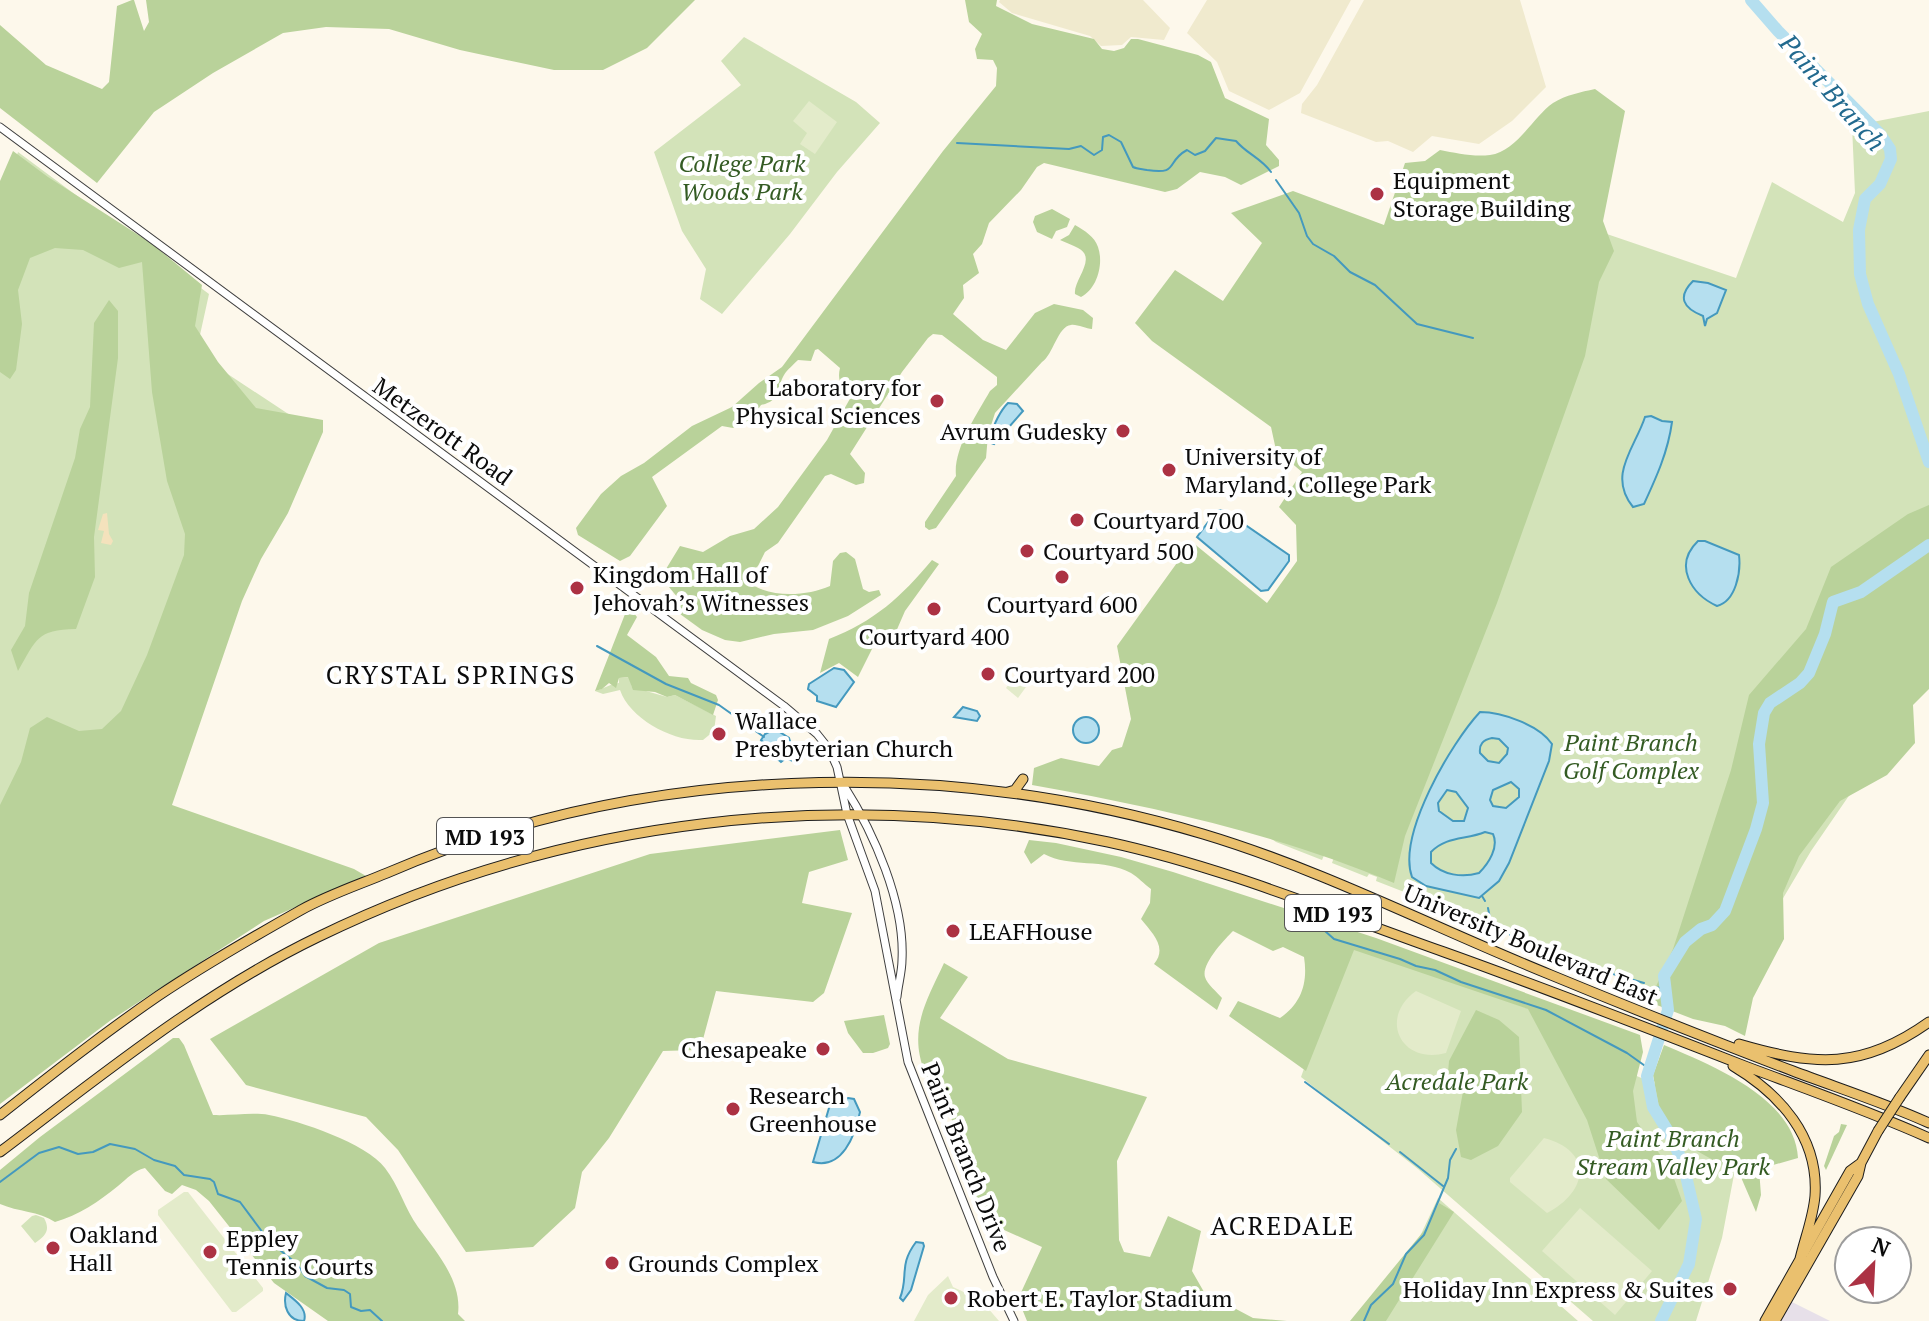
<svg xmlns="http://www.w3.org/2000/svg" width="1929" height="1321" font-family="'PT Serif',serif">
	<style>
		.industrial { fill: #e7e0e9 }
		.farmland { fill: #f0eace }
		.green { fill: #d3e3b9 }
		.forest { fill: #b9d29a }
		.sand { fill: #f4e2bc }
		.pitch { fill: #e3ebca }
		.water { fill: #b5dfef; stroke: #4499be; stroke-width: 2; fill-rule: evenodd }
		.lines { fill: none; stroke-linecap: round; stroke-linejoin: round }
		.stream { stroke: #4499be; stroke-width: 2 }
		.river { stroke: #b5dfef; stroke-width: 12 }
		.tertiary-casing { stroke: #3e3e3e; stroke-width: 9 }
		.primary-casing { stroke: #1c1c1c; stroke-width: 11 }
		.tertiary { stroke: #fff; stroke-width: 7 }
		.primary { stroke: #eac06e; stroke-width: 9 }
		.primary-bridge-casing { stroke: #1c1c1c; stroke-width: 11; stroke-linecap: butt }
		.primary-bridge { stroke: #eac06e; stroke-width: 9 }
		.poi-dot { fill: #ac3244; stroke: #fff; stroke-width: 3 }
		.labels { text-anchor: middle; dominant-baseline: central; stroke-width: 8; stroke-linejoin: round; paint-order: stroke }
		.shield { fill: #fff; stroke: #545454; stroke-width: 2 }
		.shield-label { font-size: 22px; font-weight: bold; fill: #0b0b0b }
		.park-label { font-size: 24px; font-style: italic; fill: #345b23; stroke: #fff }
		.poi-label { font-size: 24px; fill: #0b0b0b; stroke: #fff; text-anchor: start }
		.street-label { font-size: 24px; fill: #0b0b0b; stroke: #fff }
		.water-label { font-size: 26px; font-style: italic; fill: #226a8f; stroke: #fff }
		.neighbourhood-label { font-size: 26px; letter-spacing: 2px; fill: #0b0b0b; stroke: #fff }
	</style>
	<rect width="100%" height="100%" fill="#fdf8eb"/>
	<path class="industrial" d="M1790 1301 1830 1321H1779Z"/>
	<path class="farmland" d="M1000 0H1143L1170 28 1164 40 1131 37 1122 45 1101 46 1090 36 1012 13 999 2Z
		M1207 0H1351L1300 93 1269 110 1229 91 1217 62 1187 33Z
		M1364 0H1520L1546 87 1512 121 1479 144 1432 136 1413 152 1388 141 1376 142 1301 113 1302 104 1317 85Z"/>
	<path class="green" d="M744 37 856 102 880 123 837 172 790 234 722 314 700 299 706 269 682 231 654 152 741 85 721 61Z
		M1929 111V679L1811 851 1727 993 1656 990 1376 881 1377 877 1369 874 1367 877 1332 863 1334 857 1325 853 1322 860 1276 842 1232 810 1222 824 1113 797 1601 232 1736 278 1772 182 1843 222 1855 193 1852 126Z
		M18 152 209 294 196 353 308 427 0 1103V208Z
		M629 677 632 687 667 697 675 695 716 716 714 731 703 740C673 742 630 719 620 690L603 694 595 691C604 689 609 684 619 683V678Z
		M1354 941 1542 1014 1627 1072 1668 1089 1747 1106 1722 1238 1696 1321H1593L1418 1169 1301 1077 1349 942Z
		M1438 1198 1578 1321H1367L1400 1279Z
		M36 1215 44 1218C51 1231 45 1236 35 1243L21 1226 32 1216Z"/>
	<path class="forest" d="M132 0H134L144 31 149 22 146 0H695L647 48 603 70H554L460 50 389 29 326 27 283 33 213 73 154 112 97 183 0 108V25L46 65 102 89 109 82 117 6Z
		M965 0H997L996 6 1032 24 1094 39 1102 49 1114 51 1124 48 1131 39H1138L1198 55 1211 62 1225 98 1269 119 1266 145 1279 160V166L1241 185 1225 177 1200 172 1177 189 1165 192 1044 163 1037 167 1021 190 989 223 982 244 973 254 979 273 963 285 964 298 953 314 983 340 1006 350 1035 313 1054 304 1083 310 1093 318 1092 329C1086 329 1077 324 1071 325 1058 326 1053 355 1042 362L995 413 988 435 986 458 936 528 929 530 925 527V522L956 476C953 449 977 414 990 391L997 385V377L942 335 933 334 928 338 902 372 850 454 865 473 864 483 856 485 831 474 825 476 778 543 765 552 758 566 744 578C764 599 805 597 830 586L833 561 840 553 846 552 855 559 863 589 869 592 879 590 881 595 848 616 813 630 774 634 740 642 725 640 702 630 680 614 678 598 669 587 666 569 680 546 703 552 730 536 754 529 778 507 827 440 852 395C841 388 837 380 840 368L818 349 815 350 811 361 798 360C794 364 787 370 784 375 776 389 781 401 761 405L749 422 744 421 733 428 722 426 652 477 667 506 630 556 620 561 578 535 576 528 601 494 621 476 644 463 692 426 732 407 759 383 782 367 943 151 996 86 997 68 993 60 977 59 975 49 982 34 969 22Z
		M1595 89 1625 111 1603 221 1614 251 1599 282 1585 356 1497 603 1405 836 1394 883C1278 834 1155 807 1032 785L1034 768 1061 758 1099 766 1112 750 1122 747 1131 719 1117 646 1192 542 1267 603 1297 561 1296 525 1279 507 1302 472 1276 450 1271 427 1152 341 1135 323 1175 270 1223 301 1262 243 1231 213 1293 191 1384 225 1405 163 1425 161 1440 150C1456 153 1473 157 1490 155 1517 151 1533 117 1553 103 1566 95 1581 92 1595 89Z
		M13 151 48 177 151 243 202 285 195 326 218 362 256 408 323 420V432L288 513 261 559 242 601 172 805 354 869 366 876 264 921 111 1020 0 1104V805L21 762 30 728 47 717 79 731 102 729 121 711 147 655 184 555 185 534 167 481 152 392 142 262 119 268 83 250 55 248 30 258 18 290 22 324 16 370 10 379 0 372V181Z
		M1052 209 1070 219 1067 227 1056 231 1052 239 1037 232 1033 222 1035 216Z
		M1075 225C1084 230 1095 237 1098 247 1104 264 1097 289 1081 297L1075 294C1073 280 1098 258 1078 248 1073 245 1066 243 1060 240L1069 235Z
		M109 300 118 311V358L94 537 95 577 76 629C36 630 37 639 18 671L11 650 25 626 29 593 75 458 80 429 90 407 94 323Z
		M1929 505V689L1913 705 1915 743 1887 775 1840 801 1799 856 1783 893 1784 939 1753 998 1745 1036 1725 1026 1693 1019 1649 1002 1673 949 1731 770 1749 695 1806 629 1831 567 1908 514Z
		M932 560 939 564 905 611 895 634 875 643 858 677 839 663 820 673 829 639C875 621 901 597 932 560Z
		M630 608 637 617 627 635 656 657 669 676 688 678 691 683 716 695 718 700 713 715 675 695 667 697 655 692 633 690 628 677 619 678 616 688 609 683 602 689 595 691 627 609Z
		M840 830 848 860 809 872 802 903 852 913 824 993 813 1002 716 991 702 1043 696 1050 663 1051 609 1138 582 1172 575 1208 533 1247 466 1252 398 1150 366 1117 246 1085 210 1039 379 943 650 854Z
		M1029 840 1056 843 1121 857 1173 872 1376 938 1640 1035 1643 1052 1633 1091 1637 1122 1671 1170 1682 1201 1659 1230 1606 1179 1587 1120 1528 1009 1354 950 1306 1071 1229 1016 1238 1001 1280 1018C1302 1003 1308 982 1304 957L1283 947 1273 951 1233 931C1225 939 1201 964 1205 977 1207 984 1217 992 1222 998L1217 1010 1154 964C1168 947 1152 933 1141 919L1150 903 1151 889C1144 884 1138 877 1131 873 1104 858 1070 868 1044 854L1031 864 1024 852Z
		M944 963 968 977 940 1018 1008 1059 1147 1097 1117 1161 1119 1240 1124 1252 1150 1257 1168 1216 1201 1231 1192 1271 1204 1292 1253 1318 1287 1321H1027L1018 1299 1042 1247 984 1221C967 1191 966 1158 955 1127 948 1108 933 1092 925 1073 908 1030 926 1002 944 963Z
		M1476 1010 1499 1020 1519 1037 1522 1112 1498 1146 1471 1160 1461 1157 1456 1130 1464 1086 1458 1078 1448 1073 1449 1061Z
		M884 1015 890 1044 888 1048 873 1053H863L848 1033 844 1021Z
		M173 1038H179L184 1045 213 1115C231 1116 251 1112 269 1115 300 1121 366 1143 385 1168 399 1186 405 1209 418 1227 437 1253 462 1281 458 1314L465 1321H328L274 1283 209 1201 196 1190 182 1185 172 1194 165 1191 145 1168C133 1171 128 1178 118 1186 100 1201 77 1216 55 1222 39 1211 18 1212 0 1204V1170L40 1137Z
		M1664 1045C1711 1065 1795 1098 1798 1158L1759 1169 1761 1195 1756 1212 1740 1175 1679 1141 1660 1112 1653 1075Z
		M1841 1124 1847 1125 1826 1170 1824 1166 1834 1136 1839 1132Z
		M1439 1203 1454 1212 1386 1321H1350L1427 1227Z"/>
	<path class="sand" d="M107 513 109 534 113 541 111 545 101 543 104 531 98 530 103 514Z"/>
	<path class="pitch" d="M809 101 837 122 815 154 800 144 807 133 793 121Z
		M1021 667 1034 676 1018 698 1006 688Z
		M1416 991 1461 1011 1446 1053C1401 1065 1378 1018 1416 991Z
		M1544 1138C1594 1151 1588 1192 1547 1213L1510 1182V1178Z
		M184 1192H188L263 1288V1291L236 1312H232L158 1215V1210Z
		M1580 1208 1652 1271 1615 1315 1542 1251Z
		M948 1276 953 1287 981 1300 999 1321H914L928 1295Z"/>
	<path class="water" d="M1693 281 1708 283 1726 290 1717 313 1707 319 1705 326 1703 316C1683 308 1677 297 1693 281Z
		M1008 403 1017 404 1023 411 994 444 991 443 989 439C993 427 999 412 1008 403Z
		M1651 416 1662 421 1672 422C1668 452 1656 478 1644 504L1633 507C1607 475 1635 448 1645 417Z
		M1217 510 1225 511 1289 555V561L1268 590 1261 591 1197 537Z
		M1698 541H1705L1739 555C1741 572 1736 601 1717 606 1691 594 1673 565 1698 541Z
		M834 668 844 670 854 682 836 707 817 701V696L808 689 809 684Z
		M963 707 977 711 980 716 977 721 954 717Z
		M1480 712C1502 712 1539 725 1552 744L1549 761 1509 863 1499 881 1479 898 1426 886 1412 877C1397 835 1451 743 1480 712ZM1492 738 1499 739 1508 748 1507 754 1499 763 1488 761 1480 753C1479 744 1483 740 1492 738ZM1511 782 1519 789V797L1506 808 1493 806 1490 800 1493 790ZM1447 790 1456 792 1468 808 1464 821H1453L1439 811 1438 803ZM1485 832 1493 834C1499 847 1489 863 1479 873 1462 878 1443 875 1431 863V852C1446 836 1466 840 1485 832Z
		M1073 730a13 13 0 1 1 26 0a13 13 0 1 1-26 0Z
		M775 729 789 738 792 748 796 749 799 755 795 762 786 758 781 762 774 756 764 759 761 748 765 744 761 740 765 734Z
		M848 1098 854 1099 860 1112C855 1136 842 1170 813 1162L829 1108 833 1103Z
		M916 1242 923 1243 924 1246 911 1290 903 1301 900 1298C909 1276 898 1266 916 1242Z
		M286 1293C295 1300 308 1309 304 1321 287 1321 283 1305 286 1293Z"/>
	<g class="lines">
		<path class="stream" d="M957 143 1069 149 1081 146 1094 155 1102 150 1103 137 1109 135 1121 142 1133 167C1137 169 1142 169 1147 170 1180 175 1165 162 1187 150L1195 155 1205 151 1216 138 1236 141C1247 154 1261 158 1271 172
			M1276 180 1299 213 1307 236 1313 244 1334 256 1350 272 1375 285 1417 324 1473 338
			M597 646 666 684 719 705 764 737
			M1482 896 1485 901
			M1488 908 1492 929
			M1299 925 1325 931 1334 939 1400 959 1416 966 1435 970 1461 982 1546 1010 1627 1053 1648 1068
			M1510 935 1589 967 1644 983
			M1654 987 1661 988 1667 997
			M1305 1082 1389 1144
			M1400 1152 1443 1186
			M0 1182 39 1153 59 1147 78 1154 93 1152 110 1144 135 1149 154 1160 175 1166 184 1175 210 1179 214 1182 218 1194 240 1202 269 1241 297 1264 305 1276 327 1288 344 1290 350 1294 351 1307 361 1311 370 1310 382 1321
			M1364 1321 1371 1305 1393 1284 1406 1254 1424 1235 1448 1178 1450 1160 1456 1149"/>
		<path class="river" d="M1751 0 1778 31 1880 134 1890 149 1891 159 1880 184 1865 199 1859 230 1860 274 1868 304 1899 374 1929 462
			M1661 1321 1689 1264 1696 1219 1683 1163 1669 1133 1653 1107 1647 1076 1668 1010 1664 976 1685 942 1701 929 1712 925 1725 911 1756 829 1763 803 1759 744 1764 713 1770 703 1800 683 1809 673 1825 634 1833 602 1861 592 1929 545"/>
		<defs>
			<path id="tertiary" d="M0 127 784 706 817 734 829 749 837 767 847 814 875 891 908 1062 993 1277 1014 1321
				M844 786C874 833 905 903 902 960 902 972 898 985 897 997"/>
			<path id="primary" d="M1008 792 1015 790 1023 779
				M1739 1044C1815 1066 1862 1070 1929 1022
				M1733 1066C1780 1094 1819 1137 1815 1196 1813 1219 1804 1240 1799 1263
				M1900 1097 1929 1055
				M0 1115C52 1074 104 1033 158 996 204 965 253 937 301 910 328 895 358 885 387 873 639 764 942 756 1203 834 1323 870 1435 928 1551 975 1631 1008 1711 1040 1793 1071 1838 1088 1885 1103 1929 1123
				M0 1152C102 1075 202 993 318 937 562 818 843 785 1108 842 1223 867 1333 913 1444 952 1545 988 1645 1027 1745 1066 1806 1089 1869 1111 1929 1138
				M1765 1321 1850 1171 1861 1163
				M1775 1321 1858 1176 1861 1163 1878 1131"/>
		</defs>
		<use href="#tertiary" class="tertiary-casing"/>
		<use href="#primary" class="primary-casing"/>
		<use href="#tertiary" class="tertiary"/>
		<use href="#primary" class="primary"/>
		<defs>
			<path id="primary-bridge" d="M1878 1131 1900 1097"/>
		</defs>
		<use href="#primary-bridge" class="primary-bridge-casing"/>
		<use href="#primary-bridge" class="primary-bridge"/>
	</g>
	<g class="poi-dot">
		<circle cx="1377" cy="194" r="8"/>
		<circle cx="937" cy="401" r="8"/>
		<circle cx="1123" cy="431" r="8"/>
		<circle cx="1169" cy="470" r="8"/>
		<circle cx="1077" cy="520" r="8"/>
		<circle cx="1027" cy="551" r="8"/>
		<circle cx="1062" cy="577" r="8"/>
		<circle cx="577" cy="588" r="8"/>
		<circle cx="934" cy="609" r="8"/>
		<circle cx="988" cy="674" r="8"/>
		<circle cx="719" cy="734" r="8"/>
		<circle cx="953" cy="931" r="8"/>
		<circle cx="823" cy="1049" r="8"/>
		<circle cx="733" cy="1109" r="8"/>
		<circle cx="53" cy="1248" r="8"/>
		<circle cx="210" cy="1252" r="8"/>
		<circle cx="612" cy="1263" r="8"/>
		<circle cx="1730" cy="1289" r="8"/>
		<circle cx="951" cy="1298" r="8"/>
	</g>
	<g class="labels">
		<g class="shield">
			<rect x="437" y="818" width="96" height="36" rx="6"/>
			<rect x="1285" y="895" width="96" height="36" rx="6"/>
		</g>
		<g class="shield-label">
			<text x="485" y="836">MD 193</text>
			<text x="1333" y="913">MD 193</text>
		</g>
		<g class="park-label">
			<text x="742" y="163">College Park<tspan x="742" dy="28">Woods Park</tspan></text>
			<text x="1631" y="742">Paint Branch<tspan x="1631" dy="28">Golf Complex</tspan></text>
			<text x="1457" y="1081">Acredale Park</text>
			<text x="1673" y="1138">Paint Branch<tspan x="1673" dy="28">Stream Valley Park</tspan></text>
		</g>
		<g class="poi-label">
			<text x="1393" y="180">Equipment<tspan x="1393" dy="28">Storage Building</tspan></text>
			<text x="921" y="387" text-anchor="end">Laboratory for<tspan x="921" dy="28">Physical Sciences</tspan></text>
			<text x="1107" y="431" text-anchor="end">Avrum Gudesky</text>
			<text x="1185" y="456">University of<tspan x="1185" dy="28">Maryland, College Park</tspan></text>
			<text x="1093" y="520">Courtyard 700</text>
			<text x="1043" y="551">Courtyard 500</text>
			<text x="593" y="574">Kingdom Hall of<tspan x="593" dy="28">Jehovah’s Witnesses</tspan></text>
			<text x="1062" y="604" text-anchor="middle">Courtyard 600</text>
			<text x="934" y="636" text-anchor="middle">Courtyard 400</text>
			<text x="1004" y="674">Courtyard 200</text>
			<text x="735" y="720">Wallace<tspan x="735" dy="28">Presbyterian Church</tspan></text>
			<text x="969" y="931">LEAFHouse</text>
			<text x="807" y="1049" text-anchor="end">Chesapeake</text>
			<text x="749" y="1095">Research<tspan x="749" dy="28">Greenhouse</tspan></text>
			<text x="69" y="1234">Oakland<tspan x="69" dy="28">Hall</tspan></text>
			<text x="226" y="1238">Eppley<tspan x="226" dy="28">Tennis Courts</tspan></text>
			<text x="628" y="1263">Grounds Complex</text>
			<text x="1714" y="1289" text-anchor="end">Holiday Inn Express &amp; Suites</text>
			<text x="967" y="1298">Robert E. Taylor Stadium</text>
		</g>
		<g class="street-label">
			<text transform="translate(443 431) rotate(36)">Metzerott Road</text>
			<text transform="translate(1531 944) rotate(23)">University Boulevard East</text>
			<text transform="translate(967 1157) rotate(68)">Paint Branch Drive</text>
		</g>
		<g class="water-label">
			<text transform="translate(1833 92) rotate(49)">Paint Branch</text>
		</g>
		<g class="neighbourhood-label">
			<text x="451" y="674">CRYSTAL SPRINGS</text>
			<text x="1283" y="1225">ACREDALE</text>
		</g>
	</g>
	<g transform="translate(1873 1265) rotate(24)"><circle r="38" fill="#ffffff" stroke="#9d9d9d" stroke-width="2"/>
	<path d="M0-6L14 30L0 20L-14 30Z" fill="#ac3244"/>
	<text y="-12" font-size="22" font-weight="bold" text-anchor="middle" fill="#0b0b0b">N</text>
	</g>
</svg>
